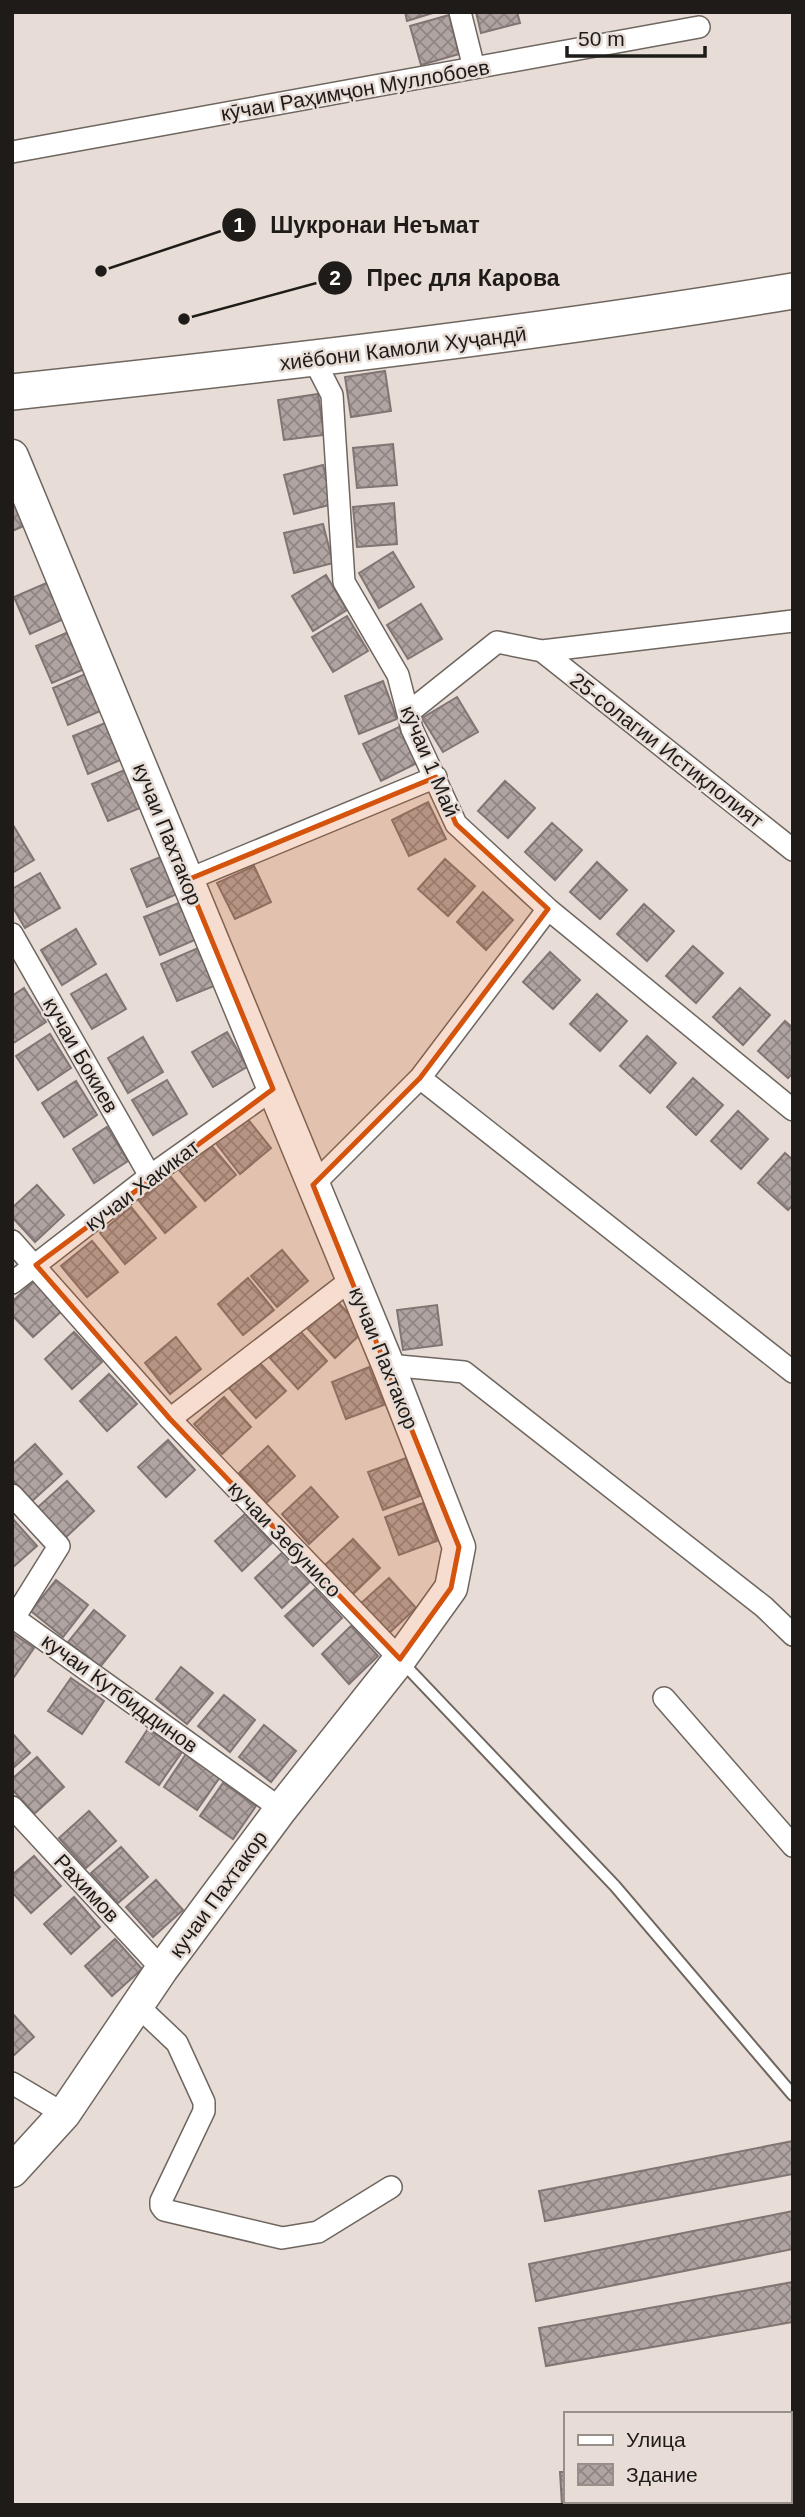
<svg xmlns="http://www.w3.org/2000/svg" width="805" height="2517" font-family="Helvetica,sans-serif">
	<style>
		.building { fill: url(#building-cross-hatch); stroke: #817574; stroke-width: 2 }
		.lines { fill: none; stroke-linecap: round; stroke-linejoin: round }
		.service-casing { stroke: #6e665f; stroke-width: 14 }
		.minor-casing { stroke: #6e665f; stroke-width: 24 }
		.secondary-casing { stroke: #6e665f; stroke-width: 35 }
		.primary-casing { stroke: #6e665f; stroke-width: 38 }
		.service { stroke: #fff; stroke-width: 10 }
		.minor { stroke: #fff; stroke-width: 21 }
		.secondary { stroke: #fff; stroke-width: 32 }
		.primary { stroke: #fff; stroke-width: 35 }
		.marked { fill: #d4530d; fill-opacity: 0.2; stroke: #d4530d; stroke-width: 5; stroke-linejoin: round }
		.labels { text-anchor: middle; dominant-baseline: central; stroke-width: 5; stroke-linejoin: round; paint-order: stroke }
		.street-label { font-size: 21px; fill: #1e1b18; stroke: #e7ddd6 }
		.leader { fill: none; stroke: #1e1b18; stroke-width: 2.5 }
		.callout-dot { fill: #1e1b18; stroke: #e7ddd6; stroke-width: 2.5 }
		.mark-label { font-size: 21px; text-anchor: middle; font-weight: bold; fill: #fff }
		.callout-label { font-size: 23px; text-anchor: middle; font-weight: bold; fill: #1e1b18; stroke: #e7ddd6; stroke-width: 5; stroke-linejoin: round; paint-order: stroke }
	</style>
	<defs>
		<pattern id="building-cross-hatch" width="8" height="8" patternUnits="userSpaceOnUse" patternTransform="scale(1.75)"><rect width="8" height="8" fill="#b0a4a2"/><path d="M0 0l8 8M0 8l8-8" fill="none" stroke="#8f8583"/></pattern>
	</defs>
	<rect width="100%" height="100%" fill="#e7ddd6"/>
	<path class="building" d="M405 12H436L407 21Z
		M476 12H517L520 23 481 33Z
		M449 15 459 54 421 65 410 26Z
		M385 371 391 411 351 417 345 377Z
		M318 394 324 435 284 440 278 400Z
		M393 444 397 485 357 488 353 448Z
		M323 465 333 504 294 514 284 475Z
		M12 487 31 523 12 531Z
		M394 503 397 544 357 547 353 507Z
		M323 524 333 563 294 573 284 533Z
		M393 552 414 587 379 608 359 573Z
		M326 575 347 610 313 631 292 596Z
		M51 581 66 618 30 634 14 597Z
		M421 604 442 639 408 659 387 625Z
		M347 616 368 651 333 672 312 637Z
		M73 630 89 667 52 683 36 646Z
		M90 672 105 709 68 725 53 688Z
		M383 681 397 719 359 734 345 696Z
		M457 697 478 732 443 752 422 718Z
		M110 721 125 758 88 774 73 736Z
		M399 727 417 763 381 781 363 744Z
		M129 768 145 806 108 821 92 784Z
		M505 781 535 808 508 838 478 811Z
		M428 802 446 839 409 856 392 820Z
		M552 823 582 850 555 880 525 852Z
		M13 825 34 860 12 873V826Z
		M168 854 184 891 147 907 131 869Z
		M445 859 475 886 448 916 418 889Z
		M597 862 627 890 600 919 570 892Z
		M254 866 271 902 235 919 217 883Z
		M40 873 60 908 25 928 12 906V889Z
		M483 892 513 920 486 950 457 922Z
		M181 902 197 939 160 955 144 917Z
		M644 904 674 931 647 961 617 934Z
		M76 929 96 964 62 985 41 950Z
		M693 946 723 973 696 1003 666 976Z
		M198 948 214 986 177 1001 161 964Z
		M550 952 580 980 553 1009 523 982Z
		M106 974 126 1009 92 1029 71 994Z
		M24 988 46 1022 12 1044V996Z
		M740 988 770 1015 743 1045 713 1017Z
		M597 994 627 1021 600 1051 570 1024Z
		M785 1021 793 1028V1073L788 1078 758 1051Z
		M227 1032 247 1067 213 1087 192 1052Z
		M50 1034 71 1068 38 1090 16 1056Z
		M647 1036 676 1063 650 1093 620 1066Z
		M143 1037 163 1072 128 1093 108 1058Z
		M693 1078 723 1105 696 1135 667 1107Z
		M167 1080 187 1114 153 1135 132 1100Z
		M76 1081 97 1115 64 1137 42 1103Z
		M738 1111 768 1139 741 1169 711 1141Z
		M246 1117 271 1148 240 1174 215 1142Z
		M107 1127 128 1161 94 1183 73 1149Z
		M210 1144 236 1175 205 1201 179 1170Z
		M785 1153 793 1160V1205L788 1210 758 1183Z
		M170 1176 196 1207 165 1233 139 1201Z
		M37 1185 64 1215 35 1242 12 1217V1208Z
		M131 1207 156 1238 125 1264 100 1233Z
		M92 1241 118 1272 87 1297 61 1266Z
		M282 1250 308 1281 277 1307 251 1276Z
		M248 1278 274 1310 243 1335 218 1304Z
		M35 1280 63 1310 33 1337 12 1315V1302Z
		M337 1301 364 1331 335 1358 307 1328Z
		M437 1305 442 1345 403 1350 397 1310Z
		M300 1331 327 1361 298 1389 270 1358Z
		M74 1332 102 1362 72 1389 45 1359Z
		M176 1337 201 1369 170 1394 145 1363Z
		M258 1361 286 1391 256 1418 229 1388Z
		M369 1367 384 1405 346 1419 332 1382Z
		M109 1374 137 1404 107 1431 80 1401Z
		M224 1397 251 1427 222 1454 194 1424Z
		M168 1440 195 1470 166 1497 138 1467Z
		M35 1444 62 1474 32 1501 12 1479V1465Z
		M268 1446 295 1476 266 1503 239 1473Z
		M406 1458 420 1496 383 1510 368 1472Z
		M67 1481 94 1511 65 1538 37 1508Z
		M311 1487 338 1517 309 1544 282 1514Z
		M423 1503 437 1541 399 1555 385 1517Z
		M245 1514 272 1543 242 1571 215 1541Z
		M12 1518 37 1546 12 1568Z
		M353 1539 380 1568 351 1596 324 1566Z
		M284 1551 311 1581 282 1608 255 1578Z
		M389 1578 416 1608 387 1635 359 1605Z
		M56 1580 88 1605 63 1637 31 1611Z
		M315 1589 342 1618 313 1646 285 1616Z
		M94 1610 125 1636 100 1667 68 1642Z
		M351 1626 378 1656 349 1684 322 1654Z
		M12 1633 34 1648 12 1680Z
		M181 1667 213 1693 187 1724 156 1699Z
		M71 1678 104 1701 82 1734 48 1711Z
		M224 1695 255 1720 230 1752 198 1726Z
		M264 1725 296 1751 271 1782 239 1757Z
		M148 1729 182 1752 159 1785 126 1762Z
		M12 1733 30 1753 12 1769Z
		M186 1754 220 1777 197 1810 164 1787Z
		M37 1757 64 1787 34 1814 12 1789V1779Z
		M223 1783 256 1806 233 1839 200 1816Z
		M89 1811 116 1841 86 1868 59 1838Z
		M121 1847 148 1877 118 1903 91 1873Z
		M34 1856 61 1886 31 1913 12 1892V1875Z
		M156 1880 183 1910 153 1937 126 1907Z
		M74 1897 100 1927 71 1954 44 1924Z
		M115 1939 142 1969 112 1996 85 1966Z
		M12 2013 34 2037 12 2057Z
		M793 2141V2174L545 2221 539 2191Z
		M793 2211V2249L536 2301 529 2264Z
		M793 2282V2322L546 2366 539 2328Z
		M789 2460H793V2499H789Z
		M560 2472H565V2501H751L688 2505H562Z"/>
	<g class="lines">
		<defs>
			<path id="service" d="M401 1661 615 1886 793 2095"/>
			<path id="minor" d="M460 12 474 68
				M12 152 699 27
				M314 360 332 395 344 582 398 675 412 729 456 824 548 909 793 1110
				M542 651 793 850
				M408 713 497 642 542 651 793 621
				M187 880 436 777
				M12 934 150 1176
				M420 1078 793 1372
				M313 1185 420 1078 548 909
				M12 1241 170 1419 400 1659
				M12 1283 150 1176 273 1089
				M388 1365 464 1372 764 1607 793 1635
				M170 1419 352 1279
				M12 1495 59 1546 14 1618 281 1809
				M664 1698 793 1846
				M12 1807 162 1969
				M138 2006 177 2043 204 2102V2111L161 2201V2206L164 2210 282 2238 318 2232 391 2187
				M12 2083 64 2114"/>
			<path id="secondary" d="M12 456 388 1365 459 1547 451 1588 400 1659 281 1809 162 1969 64 2114 12 2171"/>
			<path id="primary" d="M12 392C273 364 534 334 793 291"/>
		</defs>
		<use href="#service" class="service-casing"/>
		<use href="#minor" class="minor-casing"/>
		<use href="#secondary" class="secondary-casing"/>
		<use href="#primary" class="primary-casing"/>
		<use href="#service" class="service"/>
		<use href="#minor" class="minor"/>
		<use href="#secondary" class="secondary"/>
		<use href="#primary" class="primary"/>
	</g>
	<path class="marked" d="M436 777 456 824 548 909 420 1078 313 1185 459 1547 451 1588 400 1659 170 1419 36 1265 273 1089 187 880Z"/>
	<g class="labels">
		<g class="street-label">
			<text transform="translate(355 90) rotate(-10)">кӯчаи Раҳимҷон Муллобоев</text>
			<text transform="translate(403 348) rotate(-7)">хиёбони Камоли Хуҷандӣ</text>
			<text transform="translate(667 750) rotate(38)">25-солагии Истиқлолият</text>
			<text transform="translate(430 761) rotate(67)">кӯчаи 1 Май</text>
			<text transform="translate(168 834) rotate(68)">кучаи Пахтакор</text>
			<text transform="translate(81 1055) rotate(60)">кучаи Бокиев</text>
			<text transform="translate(142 1185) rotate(-37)">кучаи Хакикат</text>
			<text transform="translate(384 1358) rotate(68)">кучаи Пахтакор</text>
			<text transform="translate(285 1539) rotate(46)">кучаи Зебунисо</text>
			<text transform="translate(120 1693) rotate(36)">кучаи Кутбиддинов</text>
			<text transform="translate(87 1888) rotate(47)">Рахимов</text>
			<text transform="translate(218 1894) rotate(-54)">кучаи Пахтакор</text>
		</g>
	</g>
	<path class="leader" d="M101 271L239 225M184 319L335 278"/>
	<g class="callout-dot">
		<circle cx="101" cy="271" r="7"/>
		<circle cx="184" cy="319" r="7"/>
		<circle cx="239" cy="225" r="18"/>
		<circle cx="335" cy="278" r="18"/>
	</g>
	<g class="mark-label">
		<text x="239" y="232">1</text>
		<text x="335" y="285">2</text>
	</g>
	<g class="callout-label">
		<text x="375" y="233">Шукронаи Неъмат</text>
		<text x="463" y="286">Прес для Карова</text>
	</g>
	<rect width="805" height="2517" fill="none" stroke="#1e1b18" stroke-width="28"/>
	<rect x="564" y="2412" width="228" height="91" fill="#e7ddd6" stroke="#978f8a" stroke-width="2"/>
	<rect x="578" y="2435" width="35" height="10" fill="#ffffff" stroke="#978f8a" stroke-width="2"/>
	<text x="626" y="2447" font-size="21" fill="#1e1b18">Улица</text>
	<rect x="578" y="2464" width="35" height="21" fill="url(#building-cross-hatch)" stroke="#978f8a" stroke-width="2"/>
	<text x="626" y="2482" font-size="21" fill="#1e1b18">Здание</text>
	<path d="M567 46v10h138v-10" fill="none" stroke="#1e1b18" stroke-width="3.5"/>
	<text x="578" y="46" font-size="21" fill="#1e1b18" stroke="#e7ddd6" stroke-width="5" paint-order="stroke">50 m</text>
</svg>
